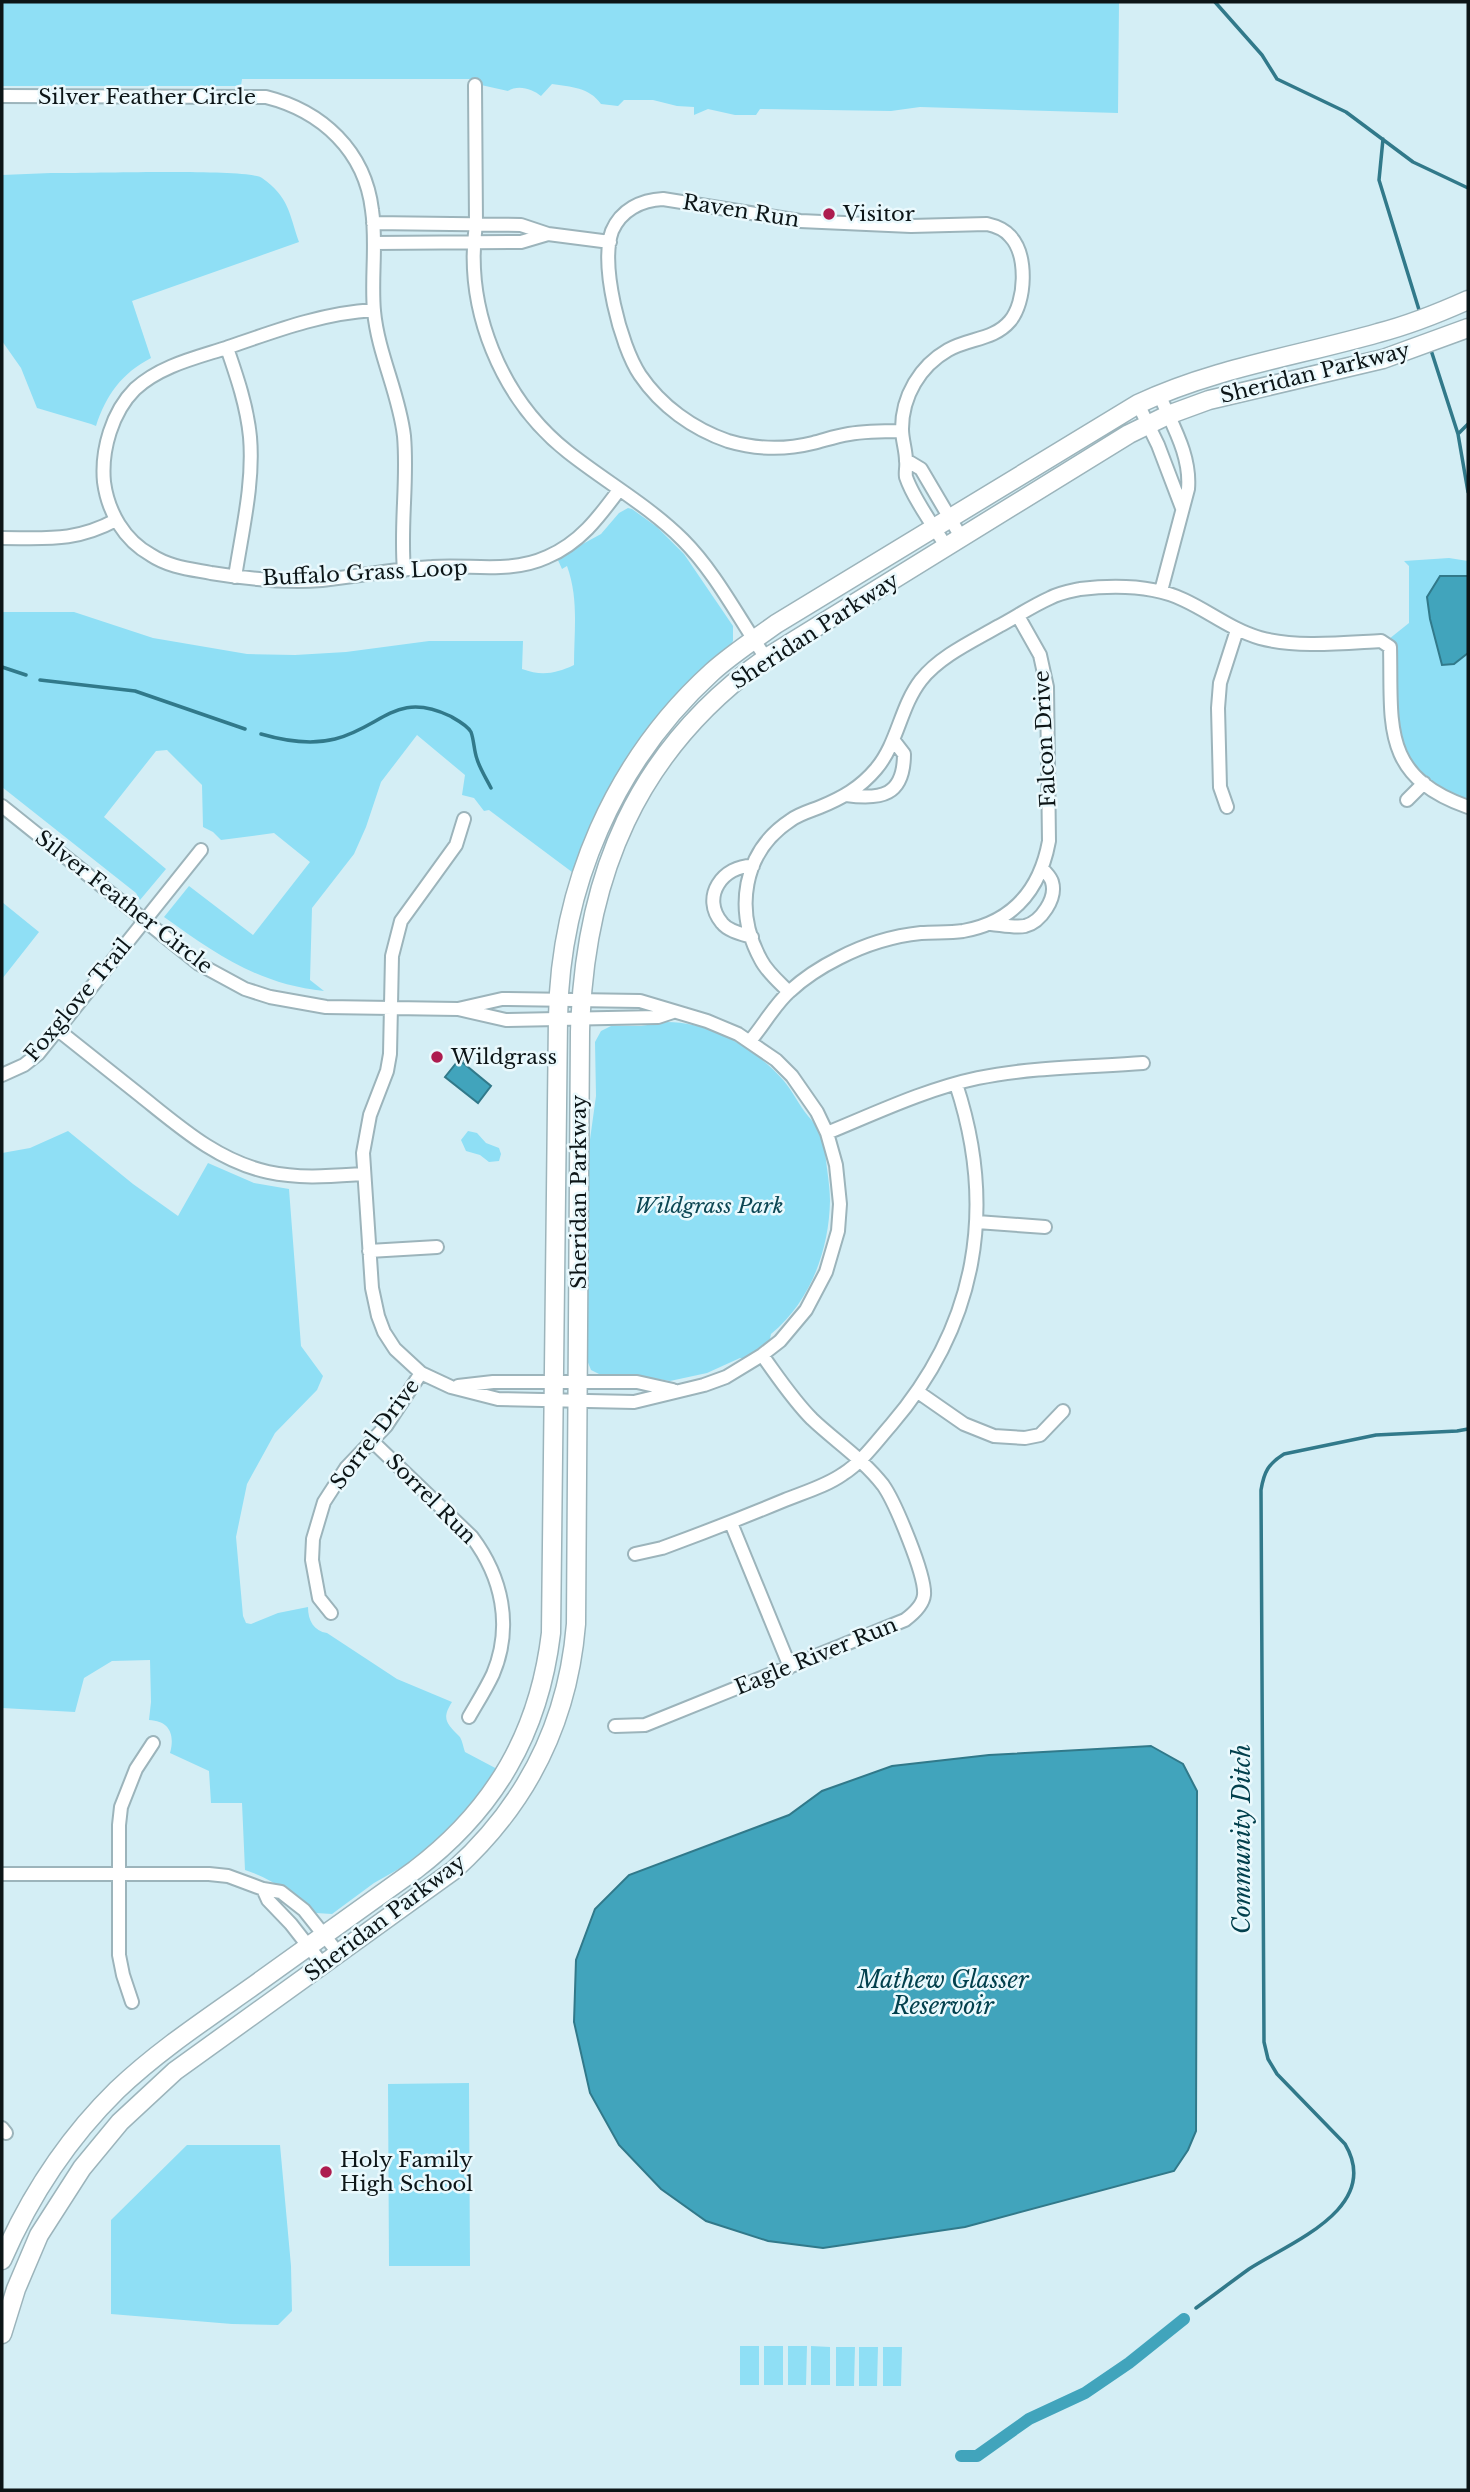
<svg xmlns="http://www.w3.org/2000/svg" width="1470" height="2492" font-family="'Libre Baskerville',serif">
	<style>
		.green { fill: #8fdff5 }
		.water { fill: #41a4bc; stroke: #31798a; stroke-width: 2 }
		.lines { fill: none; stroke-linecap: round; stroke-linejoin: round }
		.stream { stroke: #31798a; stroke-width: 3.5 }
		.canal { stroke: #41a4bc; stroke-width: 12 }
		.minor-casing { stroke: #9cb4bb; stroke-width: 16 }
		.secondary-casing { stroke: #9cb4bb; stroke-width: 21 }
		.minor { stroke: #fff; stroke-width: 12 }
		.secondary { stroke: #fff; stroke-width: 18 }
		.poi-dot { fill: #ad1c4f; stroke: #eaf9fd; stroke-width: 2.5 }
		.labels { text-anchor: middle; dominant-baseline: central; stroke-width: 5; stroke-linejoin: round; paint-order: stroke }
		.street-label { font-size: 21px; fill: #0c1517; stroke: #eaf9fd }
		.poi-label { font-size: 21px; fill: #0c1517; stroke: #eaf9fd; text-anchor: start }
		.park-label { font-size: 21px; font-style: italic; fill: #0c4754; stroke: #eaf9fd }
		.water-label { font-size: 23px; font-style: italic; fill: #02404d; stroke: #eaf9fd }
	</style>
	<rect width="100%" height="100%" fill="#d4eef5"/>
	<path class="green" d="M2 2H1119L1118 113 920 107 891 111 760 109 756 115H735L708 109 694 115V107L677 106 653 100H624L618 106 601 104C589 87 571 87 552 84L541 96C533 89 518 84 508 91L481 85 480 79H242L241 86H2Z
		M51 173C81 174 248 168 262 178 289 197 289 213 299 242L132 301 151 358C122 373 106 395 96 426L91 424 37 408 21 368 2 341V175Z
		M628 508 632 509 657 527 684 554 733 626V641L729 647 701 670 679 692 654 720 621 767 587 834 572 872 489 810 484 811 474 798 462 795 465 775 417 735 381 782 366 827 354 854 312 908 310 980 324 991C258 984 216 954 164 917L189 886 253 935 310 862 274 833 221 840 213 832 203 827 202 785 167 750 156 751 104 817 166 869 140 900 136 893 2 787V612H74L153 638 247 654 295 655 346 652 429 641H523L522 669C541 676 555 674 574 665 574 631 579 599 567 566L562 569 557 558 601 534 619 513Z
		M1449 558 1468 561V807L1456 803 1404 762 1384 643 1409 623V566L1404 561Z
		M2 902 39 932 2 979Z
		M667 1022C711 1022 756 1049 784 1081 793 1092 799 1105 808 1116 815 1123 824 1138 825 1149 826 1166 830 1184 830 1201 829 1251 810 1302 771 1334L770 1339 745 1359 740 1358 707 1373 670 1381 634 1375 599 1374 591 1370 587 1360 588 1154 596 1096 595 1042 601 1031 611 1026H641Z
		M68 1131 133 1184 178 1216 208 1163 254 1183 289 1189 301 1346 323 1376 317 1390 275 1433 247 1484 236 1537 243 1616 246 1623 251 1624 278 1613 308 1607C308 1621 314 1631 327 1633L397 1679 452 1702C441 1719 447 1724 459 1736 462 1739 463 1746 465 1752L499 1770 453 1828 418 1858 374 1883 332 1914 316 1913C292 1895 274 1879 245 1870L242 1803H211L209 1771 170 1753C175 1735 170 1721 149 1720L151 1702 150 1660 112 1661 84 1678 75 1712 2 1708V1153L30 1148Z
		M468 1131 477 1133 486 1143 499 1148 501 1154 499 1161 489 1162 480 1155 466 1151 461 1140Z
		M469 2083 470 2266H389L388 2084Z
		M187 2145H280L291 2266 292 2311 278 2325 232 2324 111 2314V2220Z
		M740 2346H759V2385H740Z
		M764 2346H783V2385H764Z
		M788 2346H807L806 2385H788Z
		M811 2346 830 2347V2385H811Z
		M836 2347H855L854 2386H836Z
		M859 2347H878L877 2386H859Z
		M883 2347H902L901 2386H883Z"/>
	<path class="water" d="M1440 576H1468V653L1454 664 1442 665 1430 619 1427 597Z
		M461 1057 464 1059 462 1062 491 1086 478 1103 445 1077Z
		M1151 1746 1183 1764 1197 1791 1196 2131 1188 2150 1174 2171 965 2227 823 2248 768 2241 706 2221 661 2189 619 2145 590 2093 574 2022 576 1960 595 1909 629 1875 789 1815 822 1791 892 1766 989 1755Z"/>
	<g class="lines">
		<path class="stream" d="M1215 2 1262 55 1277 79 1346 112 1413 162 1468 188
			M1383 139 1379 180 1420 313
			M1430 347 1458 434
			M1468 424 1458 434 1468 492
			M2 667 26 675
			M40 680 135 691 245 729
			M261 734C285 741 311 745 335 739 382 727 396 690 450 716 457 720 467 725 471 732 474 740 474 751 477 759 480 769 486 778 491 788
			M1196 2308C1214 2295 1231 2282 1249 2269 1289 2243 1383 2208 1345 2144L1277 2074 1268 2059 1264 2042 1261 1490C1264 1472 1268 1464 1284 1454L1376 1435 1457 1431 1468 1429"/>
		<path class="canal" d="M961 2456H977L1029 2419 1085 2393 1129 2363 1184 2319"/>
		<defs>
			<path id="minor" d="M475 85 476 224C464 309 501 399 568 452 606 482 649 506 683 540 716 573 739 619 766 658
				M2 96 266 97C322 111 365 151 372 210 377 243 371 278 374 311 378 354 399 393 404 436 408 481 400 525 404 570
				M373 223 521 225 548 234 610 242
				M374 243 521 242 548 234
				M374 310C322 313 275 331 226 348 195 358 160 366 135 389 112 412 101 450 104 482 108 512 124 540 151 555 169 567 190 569 211 573 248 579 284 583 322 580 359 576 395 569 432 567 471 564 510 574 547 557 580 543 599 517 619 490
				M227 348C237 377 247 406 250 437 254 483 242 531 235 577
				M1159 394C1172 425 1191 455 1188 489L1161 591
				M1138 404 1158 445 1182 508
				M902 431C884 431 866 431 849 434 836 436 825 440 813 443 785 450 755 449 728 441 693 429 661 406 640 375 620 345 600 265 612 231 621 210 641 200 663 199L800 221 911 226 987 224C996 226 1004 229 1010 236 1028 255 1026 302 1010 321 994 340 969 338 948 350 920 366 902 396 902 429 902 440 906 450 906 461 907 466 905 472 906 477 913 498 934 527 946 546
				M906 460 921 469 961 537
				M2 538C47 538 75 542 116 520
				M846 795C881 800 904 796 904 754L894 741
				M1407 800 1424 783
				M2 806 199 964 245 989 270 997 326 1007 458 1009 506 1020 658 1017 673 1012
				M1227 807 1220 787 1218 708 1220 683 1237 630
				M991 924C1002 925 1015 928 1025 926 1041 922 1057 898 1052 882 1051 877 1045 872 1042 868
				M752 937C742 934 728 931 722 923 700 897 723 865 753 866
				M789 992C779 982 767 972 761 960 734 911 742 852 791 820 799 814 810 811 820 807 842 798 860 788 876 769 898 743 900 707 921 680 940 656 973 641 999 626 1016 617 1032 606 1050 598 1059 593 1071 591 1080 589 1115 585 1153 585 1184 600 1210 612 1232 630 1260 638 1297 648 1343 643 1381 641L1390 647C1392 724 1380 776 1468 807
				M458 1009 502 999 640 1001 707 1021 738 1034 776 1060 792 1076 817 1112 827 1133 836 1165 840 1204 838 1231 826 1272 806 1310 780 1341 762 1355 726 1377 704 1385 634 1402 498 1399 451 1387 421 1373 395 1349 384 1332 378 1316 372 1288 363 1153 370 1115 387 1071 390 1054 392 956 401 921 456 845 464 819
				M58 1030C86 1052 113 1074 141 1096 181 1128 218 1161 268 1172 300 1179 332 1176 364 1174
				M750 1041C763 1026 775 1004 790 991 803 979 823 966 839 958 864 945 892 936 921 933 935 932 949 933 963 931 1013 922 1040 890 1049 841L1047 687 1040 655 1018 616
				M2 1075 24 1065 38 1054 201 850
				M827 1133C876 1113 926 1089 978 1078 1032 1067 1088 1067 1143 1063
				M977 1222 1045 1227
				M369 1251 437 1247
				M458 1386 493 1382H637L673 1390
				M918 1392 964 1424 994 1436 1025 1438 1040 1435 1063 1411
				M372 1441 472 1537C502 1577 513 1626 493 1674 486 1689 477 1703 469 1717
				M731 1523 790 1667
				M635 1554 662 1548C703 1533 744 1517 785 1500 805 1492 826 1486 843 1474 862 1462 876 1442 891 1425 977 1325 997 1208 956 1084
				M331 1613 319 1598 312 1560 313 1539 324 1502 346 1468 386 1426 421 1373
				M615 1726 645 1725 905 1620C913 1614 923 1605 924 1595 926 1576 895 1502 883 1485 863 1459 835 1441 812 1419 793 1400 778 1377 762 1355
				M2 1874H209L228 1876 263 1889 281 1892 304 1910 339 1954
				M263 1889 268 1900 291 1924 323 1965
				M132 2002 123 1975 119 1955V1825L121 1807 136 1769 153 1743
				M2 2128 6 2133"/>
			<path id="secondary" d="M2 2260C29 2198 68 2138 117 2090 159 2050 208 2018 256 1984 309 1946 362 1908 415 1870 495 1809 539 1733 551 1633L558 1018C560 887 614 761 712 672 732 654 754 640 776 624L1138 404C1214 368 1298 356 1378 333 1409 325 1439 313 1468 300
				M2 2334 16 2289 39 2235 82 2168 120 2122 175 2071 454 1870C527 1804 568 1722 576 1624L580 1032C584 877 636 750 766 658L1129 434 1168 415 1209 400 1383 359 1468 328"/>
		</defs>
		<use href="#minor" class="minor-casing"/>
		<use href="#secondary" class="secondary-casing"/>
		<use href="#minor" class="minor"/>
		<use href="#secondary" class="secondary"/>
	</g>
	<g class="poi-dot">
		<circle cx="829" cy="214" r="7"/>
		<circle cx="437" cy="1057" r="7"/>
		<circle cx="326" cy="2172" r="7"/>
	</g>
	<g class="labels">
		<g class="street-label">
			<text x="147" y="97">Silver Feather Circle</text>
			<text transform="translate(741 211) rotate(9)">Raven Run</text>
			<text transform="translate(1315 373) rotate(-14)">Sheridan Parkway</text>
			<text transform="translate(365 573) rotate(-3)">Buffalo Grass Loop</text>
			<text transform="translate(815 631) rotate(-33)">Sheridan Parkway</text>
			<text transform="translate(1045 739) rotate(-93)">Falcon Drive</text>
			<text transform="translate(124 902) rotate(38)">Silver Feather Circle</text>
			<text transform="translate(78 1000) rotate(-50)">Foxglove Trail</text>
			<text transform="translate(579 1192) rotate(-90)">Sheridan Parkway</text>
			<text transform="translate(375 1434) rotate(-53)">Sorrel Drive</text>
			<text transform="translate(431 1499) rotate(45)">Sorrel Run</text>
			<text transform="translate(816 1656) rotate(-22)">Eagle River Run</text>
			<text transform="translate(385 1918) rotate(-37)">Sheridan Parkway</text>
		</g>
		<g class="poi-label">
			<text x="843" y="214">Visitor</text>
			<text x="451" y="1057">Wildgrass</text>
			<text x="340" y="2160">Holy Family<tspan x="340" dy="24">High School</tspan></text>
		</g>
		<g class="park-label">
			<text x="709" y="1206">Wildgrass Park</text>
		</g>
		<g class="water-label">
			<text transform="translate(1242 1839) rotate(-90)">Community Ditch</text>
			<text x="943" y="1980">Mathew Glasser<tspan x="943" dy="26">Reservoir</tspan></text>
		</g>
	</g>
	<rect width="1470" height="2492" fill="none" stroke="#0c1517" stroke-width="7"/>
</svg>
